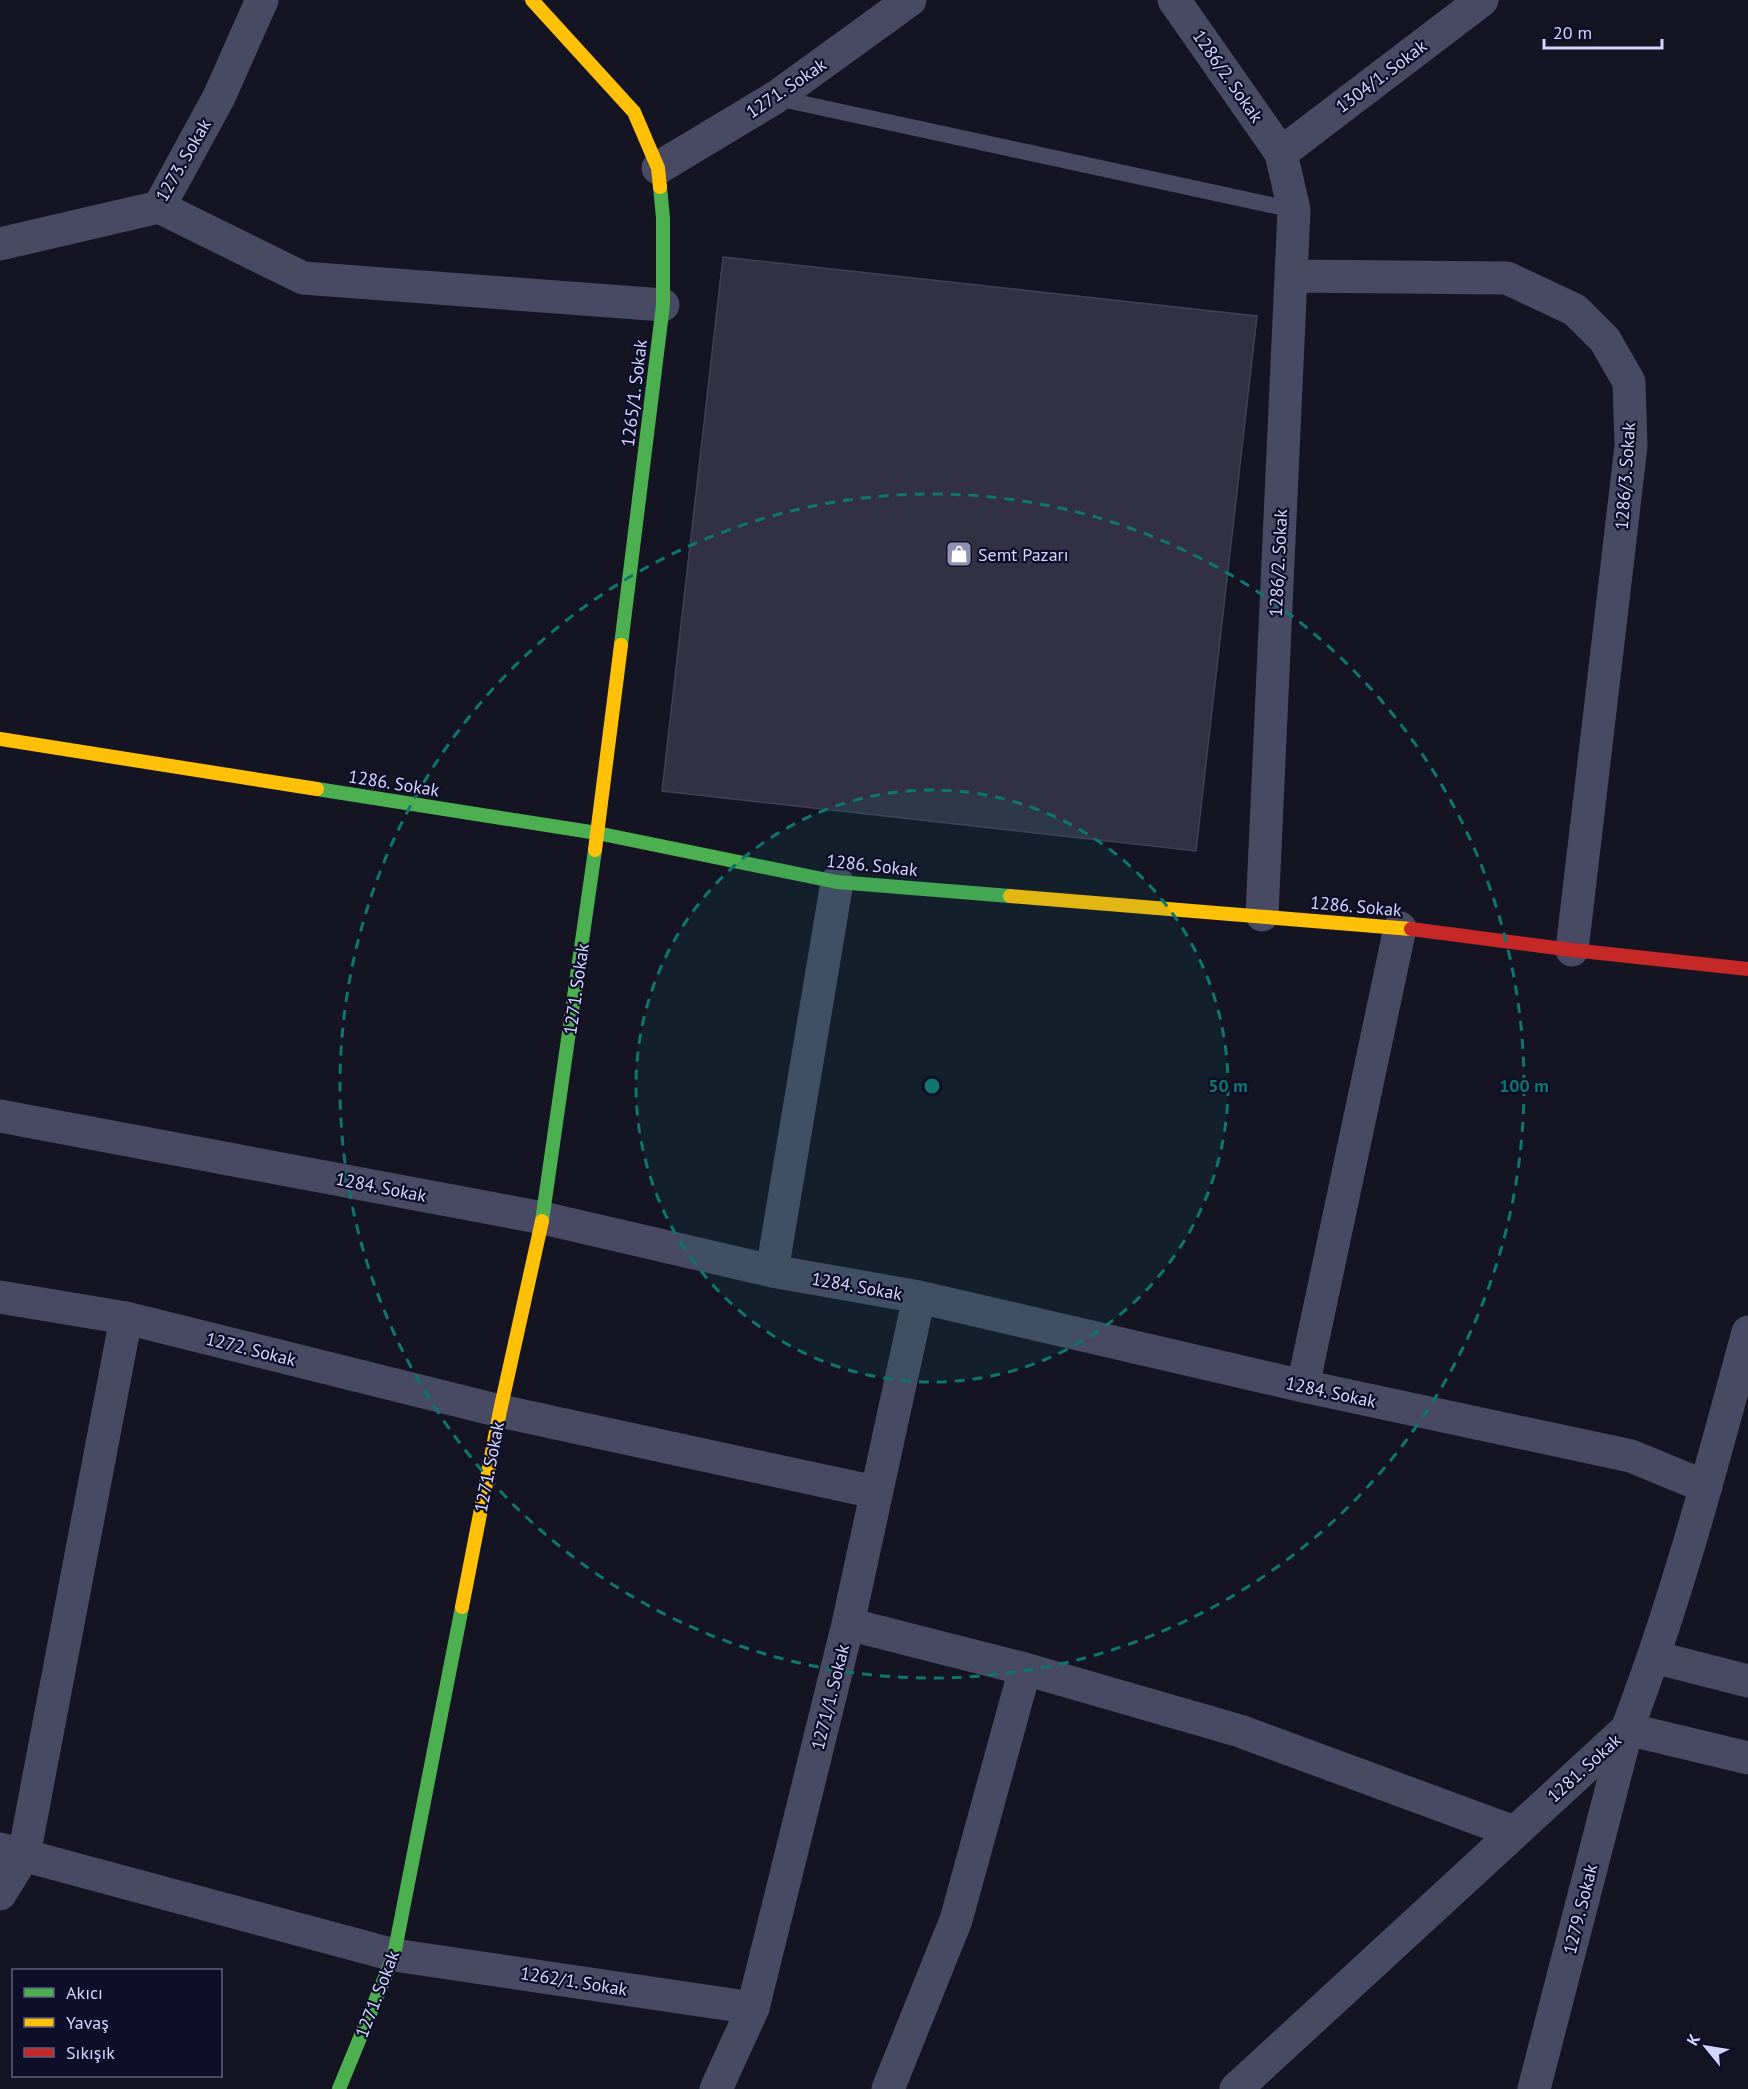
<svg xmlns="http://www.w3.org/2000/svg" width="1748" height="2089" font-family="'PT Sans',sans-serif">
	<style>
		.building { fill: #323144; stroke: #3f3f56; stroke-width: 1.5 }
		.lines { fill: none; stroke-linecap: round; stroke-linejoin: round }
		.lane { stroke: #484a63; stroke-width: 16 }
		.street { stroke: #484a63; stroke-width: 33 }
		.fast { stroke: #4caf50; stroke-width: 14 }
		.slow { stroke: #ffc107; stroke-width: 14 }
		.jam { stroke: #c62828; stroke-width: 14 }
		.ring { fill: none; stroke: #0f766e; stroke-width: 3; stroke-dasharray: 10 8 }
		.labels { text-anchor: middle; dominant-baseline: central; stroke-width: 4.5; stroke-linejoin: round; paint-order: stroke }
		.street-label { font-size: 18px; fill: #d5d6ff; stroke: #0e0e28 }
		.poi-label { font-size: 18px; fill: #d5d6ff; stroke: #0e0e28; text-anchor: start }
		.centre { fill: #0f766e; stroke: #0e0e28; stroke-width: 3 }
		.ring-label { font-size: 18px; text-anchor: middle; font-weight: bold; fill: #0f766e; stroke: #0e0e28; stroke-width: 4.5; stroke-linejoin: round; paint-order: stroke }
	</style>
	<rect width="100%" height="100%" fill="#141422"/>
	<path class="building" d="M723 257 1257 316 1196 851 662 791Z"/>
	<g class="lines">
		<path class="lane" d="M777 98 1294 210"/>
		<path class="street" d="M1174 0 1281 153 1294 210 1262 915
			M1281 153 1482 0
			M658 168 776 97 910 0
			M159 207 303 278 663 305
			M0 244 159 207 219 97 262 0
			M1291 276 1507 278 1575 310 1605 340 1629 382 1631 446 1572 950
			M0 1116 543 1218 772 1271 919 1297 1303 1386 1631 1456 1706 1487
			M772 1271 837 882
			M0 1297 126 1318 500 1411 875 1492
			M1303 1386 1400 928
			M848 1624 1025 1669 1240 1731 1514 1832
			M1654 1657 1748 1681
			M1627 1729 1748 1758
			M0 1849 394 1955 753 2008
			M0 1894 24 1855 126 1318
			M716 2089 753 2008 848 1624 919 1297
			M888 2089 956 1920 1025 1669
			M1236 2089 1627 1729C1677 1599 1712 1465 1748 1332
			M1534 2089 1627 1729"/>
		<path class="fast" d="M621 645 663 305V218L660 187
			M317 789 597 833 837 882 1010 896
			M542 1221 595 850
			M339 2089 394 1955 462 1607"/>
		<path class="slow" d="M532 0 634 112 658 168 660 187
			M0 739 317 789
			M595 850 621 645
			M1010 896 1411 929
			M462 1607 500 1411 542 1221"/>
		<path class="jam" d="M1411 929 1572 950 1748 969"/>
	</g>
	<circle cx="932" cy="1086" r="296" fill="#0f766e" fill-opacity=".12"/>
	<g class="ring">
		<circle cx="932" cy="1086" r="296"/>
		<circle cx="932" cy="1086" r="592"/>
	</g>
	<defs>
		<symbol id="shop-square" viewBox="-11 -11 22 22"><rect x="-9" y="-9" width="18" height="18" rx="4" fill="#9192b2" stroke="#0e0e28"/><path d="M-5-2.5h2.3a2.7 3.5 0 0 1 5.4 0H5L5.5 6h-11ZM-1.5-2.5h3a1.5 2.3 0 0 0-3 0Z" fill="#fff"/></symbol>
	</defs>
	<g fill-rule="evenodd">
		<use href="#shop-square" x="944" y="539" width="30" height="30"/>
	</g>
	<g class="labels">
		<g class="street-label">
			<text transform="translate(1228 76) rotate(55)">1286/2. Sokak</text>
			<text transform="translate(1381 76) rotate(-37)">1304/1. Sokak</text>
			<text transform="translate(786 88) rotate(-34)">1271. Sokak</text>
			<text transform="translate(183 160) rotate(-60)">1273. Sokak</text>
			<text transform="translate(634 393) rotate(-83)">1265/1. Sokak</text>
			<text transform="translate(1625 476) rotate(-86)">1286/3. Sokak</text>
			<text transform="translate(1278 563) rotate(-87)">1286/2. Sokak</text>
			<text transform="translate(394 783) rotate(9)">1286. Sokak</text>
			<text transform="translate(872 865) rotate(6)">1286. Sokak</text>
			<text transform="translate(1356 906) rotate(5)">1286. Sokak</text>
			<text transform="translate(576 989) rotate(-82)">1271. Sokak</text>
			<text transform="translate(381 1187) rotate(11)">1284. Sokak</text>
			<text transform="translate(857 1286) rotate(10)">1284. Sokak</text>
			<text transform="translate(251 1349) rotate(14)">1272. Sokak</text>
			<text transform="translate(1331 1392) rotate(12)">1284. Sokak</text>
			<text transform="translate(489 1467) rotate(-79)">1271. Sokak</text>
			<text transform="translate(830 1697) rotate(-76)">1271/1. Sokak</text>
			<text transform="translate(1584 1768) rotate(-42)">1281. Sokak</text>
			<text transform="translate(1580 1909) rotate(-76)">1279. Sokak</text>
			<text transform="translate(574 1981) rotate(9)">1262/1. Sokak</text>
			<text transform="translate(377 1994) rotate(-69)">1271. Sokak</text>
		</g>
		<g class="poi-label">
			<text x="978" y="554">Semt Pazarı</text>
		</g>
	</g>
	<circle cx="932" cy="1086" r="9" class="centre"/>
	<g class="ring-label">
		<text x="1228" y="1092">50 m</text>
		<text x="1524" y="1092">100 m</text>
	</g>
	<rect x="12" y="1969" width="210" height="108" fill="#0e0e28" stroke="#5e5e7e" stroke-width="1.5"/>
	<rect x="24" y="1988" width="30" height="9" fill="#4caf50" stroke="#5e5e7e" stroke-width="1.5"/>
	<text x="66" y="1999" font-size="18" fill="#d5d6ff">Akıcı</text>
	<rect x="24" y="2018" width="30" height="9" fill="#ffc107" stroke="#5e5e7e" stroke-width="1.5"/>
	<text x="66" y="2029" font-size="18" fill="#d5d6ff">Yavaş</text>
	<rect x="24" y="2048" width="30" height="9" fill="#c62828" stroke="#5e5e7e" stroke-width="1.5"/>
	<text x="66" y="2059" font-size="18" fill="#d5d6ff">Sıkışık</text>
	<g transform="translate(1706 2047) rotate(300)" stroke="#0e0e28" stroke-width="4.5" paint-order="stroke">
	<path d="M0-4.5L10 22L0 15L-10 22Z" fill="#d5d6ff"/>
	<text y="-9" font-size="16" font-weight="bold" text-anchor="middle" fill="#d5d6ff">K</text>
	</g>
	<path d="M1544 39v9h118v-9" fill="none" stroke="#d5d6ff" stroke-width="3"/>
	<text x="1553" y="39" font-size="18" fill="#d5d6ff" stroke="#0e0e28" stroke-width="4.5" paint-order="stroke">20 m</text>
</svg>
